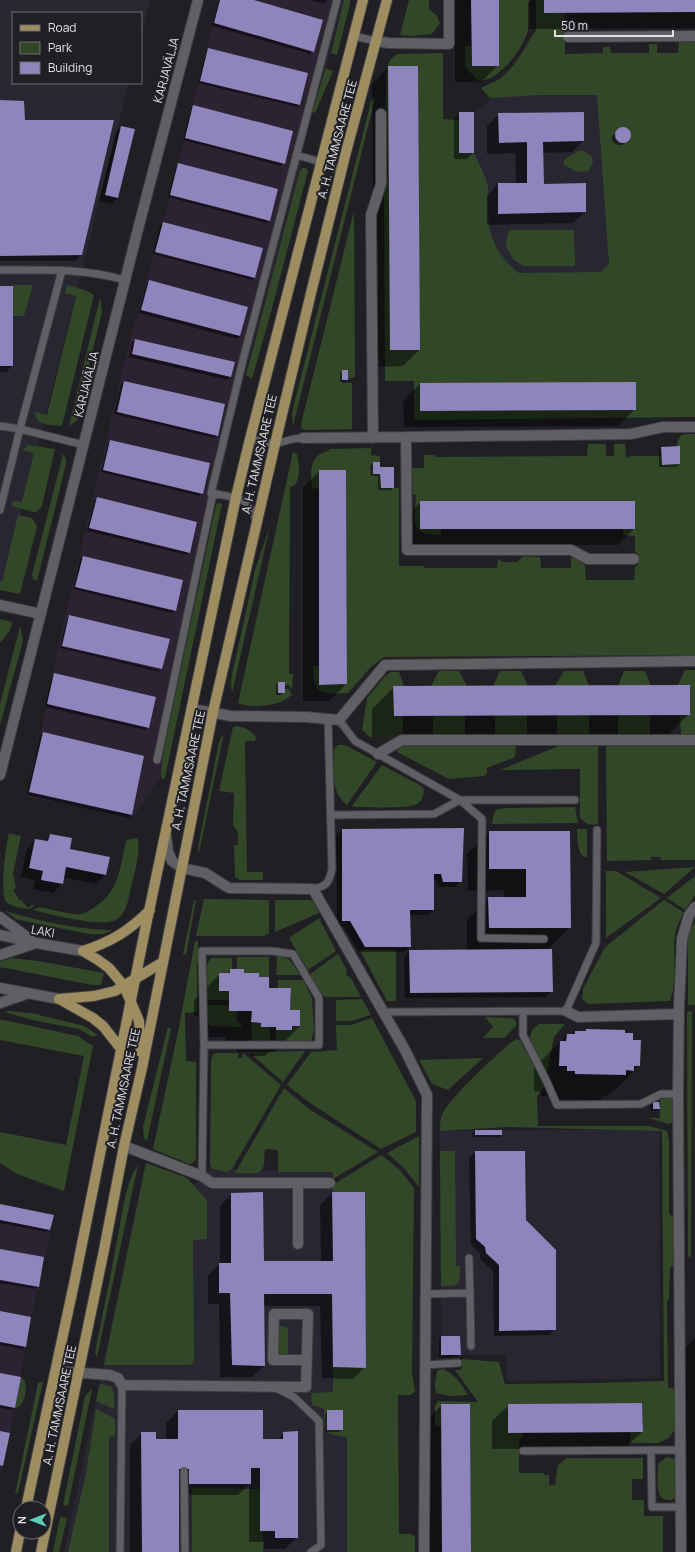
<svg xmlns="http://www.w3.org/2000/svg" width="695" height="1552" font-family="Manrope,sans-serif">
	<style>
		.built { fill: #282731 }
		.industrial { fill: #2c2332 }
		.green { fill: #324728 }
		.shadow { fill: #0007 }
		.building { fill: #8d85bb }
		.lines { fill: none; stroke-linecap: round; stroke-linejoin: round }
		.service-casing { stroke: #3d3d40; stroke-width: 9 }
		.minor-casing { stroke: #3d3d40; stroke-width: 12 }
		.tertiary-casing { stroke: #3d3d40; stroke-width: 12 }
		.primary-casing { stroke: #3d3d40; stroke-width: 12 }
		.service { stroke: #5f5f64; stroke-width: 7 }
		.minor { stroke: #5f5f64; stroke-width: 10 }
		.tertiary { stroke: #5f5f64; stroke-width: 10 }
		.primary { stroke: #9e8d61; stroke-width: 10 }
		.labels { text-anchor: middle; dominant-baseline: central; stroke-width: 4; stroke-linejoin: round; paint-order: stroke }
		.street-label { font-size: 12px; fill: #e1e0e3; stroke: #201f24 }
	</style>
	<rect width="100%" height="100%" fill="#201f24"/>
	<path class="built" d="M0 0H150L141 35V13H13V83H129L3 585 0 584Z
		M544 62H588L674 354 473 357V153H459V112H474Z
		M659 1129 660 1378 507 1381 506 1355H441L440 1131Z
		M210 1169 333 1172V1192L408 1191V1382L360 1381V1552H64L144 1170 191 1188Z"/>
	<path class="industrial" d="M219 0H344L328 61 312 112 304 145 300 170 232 425 164 748 161 775 134 816 27 797 33 772 31 771 34 759H36L57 651 127 352 174 180Z
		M0 1204 54 1215 31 1317 10 1433 0 1478Z"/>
	<path class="green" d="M344 0H350V4L337 55 331 53Z
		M409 0H429V9L436 15 440 23 432 34 411 36 400 35Z
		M499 0H529C530 11 531 24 527 34 520 52 499 81 478 81L465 67V46H471L472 66H499Z
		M536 0H544V13H565V54L603 53V47H610L611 53H649V44H657V53H678L679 41H695V417L414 420V381H385L384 190 386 75C387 65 389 59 397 54L443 53V119L459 120V153H474C479 164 486 176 488 187 489 200 487 212 489 224 490 241 505 264 519 273L600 272 609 264 597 95H539L490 98 481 88 500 79 513 66 523 51 536 30Z
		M326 68 333 71 315 113 312 112Z
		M372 98 375 99 293 426 292 414 294 404Z
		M578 151H585L592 157 593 163 588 171 577 172 564 165V160Z
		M303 168H306L308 171 272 308 252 379 246 375 300 170Z
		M354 211 355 377 348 379V370H342V383H352V429L304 430 301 428V424Z
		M511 230H574L575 266H523L513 259 507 248 506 243 508 232Z
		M13 285H33L24 316H13Z
		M67 285 85 290 94 295 62 426C51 425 36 426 35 412L47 415 76 296 65 293Z
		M100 297 102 312 77 415 79 416 76 421 69 426Z
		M695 434V655L384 657 371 667 348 693C322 694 313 696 313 666H319L320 685 347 684 346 470H319V488L312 489C311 472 308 455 329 451V449L371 448V455L379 456 380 458V462H373V474H380L381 488H399V566H424V568H497L498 558 502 562H517L523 556 540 557 541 568H571V558L573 557 585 565 586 580H634L635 567 638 565V554L635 551V536L623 535V529H635V503L634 501H421L420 529H441V535C408 535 415 522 416 495L413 494 412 468H424V455H435V457L587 456 588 444H606V456H614V444H625L626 458 632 456H662V465L680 464V446H677C678 433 684 434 695 434Z
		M29 445 55 449 42 506 37 512H33L12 506 13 501 22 502 34 453 22 450Z
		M293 452 297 454C299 465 301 475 295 485L290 487 289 674H293L292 689 288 685H285V682H278V693H285V689H288L292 694C284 706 250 709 238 703Z
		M63 454 66 459V464L37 581 33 579 32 575Z
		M219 503 222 504 165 778 163 779 161 778V771L164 748 216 505Z
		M18 515 32 518 37 526 20 594 0 590V581L2 582Z
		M270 526 232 693 231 683 232 675 255 570Z
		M0 619 12 622C12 631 5 636 0 643Z
		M20 626 23 641 0 725V704Z
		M685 670H695V735H681L678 685Z
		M439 671H459L467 686H431Z
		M500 671H521L528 686H493Z
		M564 671H583L589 686H555Z
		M624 671H645L651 686H618Z
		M391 672H399L404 686 393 687 394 715 403 716V737H370L362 730 367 698 385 676Z
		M465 715V737H433V716Z
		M495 715H527V737H495Z
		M557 715H589V737H557Z
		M618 715H650V736H618Z
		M236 726C244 727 253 730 256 738L255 741H245L247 872H263V878L262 880H240L235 877 234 845H238V833L233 825 234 793 219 791 233 727Z
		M223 734V738L199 853 198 848 219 742Z
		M695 744V860H661L660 857H651V860L607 861 606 745Z
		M338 745H345L377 762 347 805C330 793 334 768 334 750Z
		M516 745 515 757 487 768V773L484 776 449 779 397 752 399 746Z
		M561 745H598V824C591 826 584 824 580 817V769L500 770Z
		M382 765 423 787C425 793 423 800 417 804 409 809 367 807 356 807L352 806Z
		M575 807 578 823 492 824 493 816 496 810 504 808Z
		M577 829H587V858C576 855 578 838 577 829Z
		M9 833 21 836 13 874 16 888 13 890 20 901 24 898 22 902 29 908 32 904 34 906 29 909C22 908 12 907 6 902 0 890 5 849 9 833Z
		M136 838 138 839C140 856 135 871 131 887 129 897 127 911 119 918 107 930 50 914 33 910L39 907C50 909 63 913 75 914 82 915 87 912 93 908 119 893 120 868 126 841L130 839Z
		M695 867 664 894 625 872Z
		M606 871H616L661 898 606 938Z
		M695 876V895L685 910 667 898Z
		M204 899 269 900V933L264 936H196Z
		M194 900H196L186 955 183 954Z
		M275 900H316V905L319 913 275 932Z
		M664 900 683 912C681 919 676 927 675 935 672 957 678 980 670 1001L588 1004 582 999 583 989 605 947Z
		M5 911C36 920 79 930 112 930L104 934H89L24 921 16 919Z
		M319 918 336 951 308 970 289 938Z
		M695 920V1005H688V935Z
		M195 941H198V963L196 964 197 967V1012L185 1013 186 1061 196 1062V1158L193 1163 189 1164 153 1149 179 1027Z
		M360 950H396V1001H387Z
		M338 954 347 970 346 975 351 978 361 997H326C317 993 314 982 310 974Z
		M277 956C290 956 293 964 300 975H276Z
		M237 957H269V977H259V973H244V969H237Z
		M11 958 38 961 104 973 101 985H92L0 967V962Z
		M211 958H232V969H230V973H219V990L229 991V1000H206L207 965Z
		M278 980H303L312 998 314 1031 311 1041 276 1042V1030H291L292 1026H300V1010H290L291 988H278Z
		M362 999 371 1015 351 1021H336V1000Z
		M207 1005H229V1011H237V1023H241V1027L210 1026 206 1019Z
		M9 1011 39 1014V1015L84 1026 98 1035 93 1037 79 1029 37 1021 4 1012Z
		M692 1011 691 1258 688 1256 687 1012Z
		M485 1017 512 1018 516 1021V1026L504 1038H483L493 1027Z
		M372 1018 416 1101V1132L381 1149 310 1103 287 1085 311 1052 337 1050 336 1025H351Z
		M0 1020H3L78 1036 93 1046 64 1191 17 1174 0 1163V1132L66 1145 84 1056 0 1040Z
		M251 1022 261 1023 270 1026V1042H252Z
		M539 1024H565L554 1037 547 1073 529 1040 532 1030Z
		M168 1027 171 1029 147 1141 144 1138 143 1127Z
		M517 1039 520 1040 545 1086 537 1096 538 1126H649L667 1131 669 1141V1213L674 1219 675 1264 670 1268 669 1299 667 1301 668 1387 675 1389V1429L669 1438 658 1443H630L631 1432H643L642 1403 508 1404 522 1433 523 1438H519V1473H544V1475H549V1485H555L558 1465 567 1458H643V1479H632V1500H644V1516H663V1552H471L470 1404H441V1426H435V1406L438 1401 478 1402 455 1370H461L462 1359 499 1362 505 1384 594 1383 664 1381 662 1131 507 1127 440 1131C440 1127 440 1122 441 1118 445 1101 495 1057 510 1043Z
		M305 1051 283 1082 249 1052Z
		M216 1053H238V1058H242L243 1053 281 1085 232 1169 227 1172 212 1169 210 1165 211 1061 213 1054Z
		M483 1058 448 1090 432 1084 419 1060Z
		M284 1088 309 1109 378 1152 333 1179V1172H278V1150L265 1149C264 1155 265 1163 263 1168 260 1176 242 1173 235 1173Z
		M670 1098 673 1099 674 1122 669 1124 648 1118H660V1100L663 1098Z
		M419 1136V1187L404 1168 387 1153Z
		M440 1151H455L456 1266H460C460 1286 460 1286 441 1286Z
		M381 1155 399 1169 414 1188 412 1373 415 1391 411 1395H398L399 1534H411L415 1536V1552H347V1437C324 1434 324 1433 324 1409L312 1405 311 1396 313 1393 333 1392V1367L366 1368 365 1192H333V1185Z
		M146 1163 182 1176 188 1179 206 1199 207 1202V1239L193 1240 194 1358V1362L191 1365H104Z
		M138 1165 97 1357 95 1353 97 1341C105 1306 111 1271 118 1236 122 1215 125 1183 138 1165Z
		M280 1326H283L288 1328V1353L286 1355 278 1354V1328Z
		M443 1369C455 1374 462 1385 468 1395L450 1396 436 1393 435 1384 437 1371Z
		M21 1377 25 1381C27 1390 25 1406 15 1408Z
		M43 1382 18 1493 15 1494 38 1383Z
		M100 1384 111 1386 114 1393V1409L96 1401Z
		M92 1389 68 1506 63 1505 85 1396Z
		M96 1409 115 1419V1435L109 1437V1552H68L86 1473Z
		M667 1457 675 1459V1497L672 1500C653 1503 658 1478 658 1465L660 1462Z
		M192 1488 260 1489V1530L263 1531V1552H192Z
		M60 1517 67 1518 59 1552H53Z"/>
	<path class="shadow" d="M219 0H250L313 51 310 54 212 26Z
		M310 0H327L324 4Z
		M455 0H498V65L482 82H455Z
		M531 0H695V28L528 29V3Z
		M208 50 299 105 297 107 198 83 206 52Z
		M388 67 419 350 403 366 374 367 372 84Z
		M0 101 24 121 81 255 75 261H0Z
		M194 107 284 163 281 166 183 140 191 109Z
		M460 113 473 153 467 159H454V119Z
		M499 114 583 141 572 152 542 153 543 185 585 212 573 223 487 225V196L498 184H516L515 153 487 154V126Z
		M122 127 117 198 112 204 99 201 116 132Z
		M620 128H626L630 131V138L622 145H617L612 141V136Z
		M178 164 269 221 266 223 168 197 176 167Z
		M163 223 255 278 252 280 153 254 160 226Z
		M149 281 247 307 240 336 237 339 139 313 146 284Z
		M0 287 12 366 6 372H0Z
		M135 340 234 363 230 377 228 380 129 357 132 343Z
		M343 371 347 379 344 381 340 382V373Z
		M124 382 217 436 214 438 114 414 121 385Z
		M420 384 635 409 618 426 404 427 403 401Z
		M111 441 202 493 199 496 101 472 108 443Z
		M662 448 679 464 676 467H659V450Z
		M373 463 379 468 393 487 391 490H378V476H371L370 466Z
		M319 471H345L346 684 329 701H303V488Z
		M97 498 189 552 187 555 87 531 94 501Z
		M421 502 634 529 618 545H404V518Z
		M83 557 175 610 172 613 73 589 80 559Z
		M70 616 168 640 161 669 61 644 67 619Z
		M61 646 160 670 159 672 60 648Z
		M55 674 148 727 145 730 45 707 52 677Z
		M278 683 284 692 281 695H276V685Z
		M394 687 689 714 667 736 372 737V709Z
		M43 733 143 757 131 815 129 818 27 795 40 736Z
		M342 830 461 881 455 887H438L436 880H433V909L428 915H409L410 946 404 952H359L344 927H337L336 836Z
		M489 832H569L570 927 547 950 552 991 546 997 405 998 404 957 409 951H467V920L489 898H504V890L468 891 467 854Z
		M50 835 68 850 109 858 105 875 96 884 63 877 62 884 53 893 33 889 35 880 21 877 27 849 35 840 43 842Z
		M230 970 258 978 289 1010 300 1026 274 1052H269L265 1056H250V1052H236V1048H226V1037H204V1016H194V1000L220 974H227Z
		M586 1030 624 1034 632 1041 640 1065 614 1091H612L607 1096H603L599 1100 550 1099V1096H541V1092L534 1091V1068L567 1035H572L576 1032H584Z
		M653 1103 659 1109 656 1111H651L650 1106Z
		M475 1131 501 1135 499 1137H472V1134Z
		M475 1152 525 1220 555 1329 549 1335 494 1336 493 1271 480 1259V1253L471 1245 469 1158Z
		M332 1193 365 1367 353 1379 322 1378 320 1306H263L264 1366 252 1377H220L219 1304H208V1276L220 1263V1206L232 1194 263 1262H321L320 1205Z
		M0 1205 49 1229 47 1232 0 1223Z
		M0 1250 38 1286 35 1289 0 1283Z
		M0 1312 25 1346 23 1349 0 1345Z
		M441 1337 460 1355 457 1357 439 1358V1339Z
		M695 1338V1552H685L684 1349Z
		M0 1374 14 1408 12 1410 0 1408Z
		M442 1405 470 1552H426L425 1422Z
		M509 1405 642 1432 625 1448 492 1449V1421Z
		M178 1411 262 1440H277L284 1433 297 1537 285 1549H264V1542H249V1485L238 1495H178V1552H130V1445L142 1433 155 1440H166V1423Z
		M328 1411 342 1430 339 1432H325V1414Z"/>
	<path class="building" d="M220 0H254L323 20 314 52 214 23Z
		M471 0H499V66H472Z
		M544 0H695V12L544 13Z
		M208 48 308 73 300 105 200 81Z
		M388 66H418L420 350H390Z
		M0 100 24 101 25 120H114L82 255 0 256Z
		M193 105 293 131 285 164 185 138Z
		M459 112H474V153H459Z
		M584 112V141L543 142 544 184 586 183V212L498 214V183H527V142L499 143 498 113Z
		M121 126 135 129 118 198 105 195Z
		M615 135a8 8 0 1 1 16 0a8 8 0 1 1-16 0Z
		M178 163 278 189 270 221 170 195Z
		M163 222 263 248 255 278 155 252Z
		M149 280 248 307 240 336 141 310Z
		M0 286H13V366H0Z
		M135 339 235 362 231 377 132 354Z
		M342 370H348V380H342Z
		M124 381 225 404 218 436 117 412Z
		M636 382V410L420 411V383Z
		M110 440 210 463 203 494 103 470Z
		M680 446V464L662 465 661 447Z
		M373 462H380V467H394V488H381L380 474H373Z
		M319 470H346L347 684 319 685Z
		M97 497 197 522 190 553 89 528Z
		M420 501H635V529H420Z
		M83 556 183 580 176 611 75 587Z
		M69 615 170 639 162 669 62 646Z
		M54 673 156 697 149 728 47 704Z
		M278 682H285V693H278Z
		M690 685V715L394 716 393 686Z
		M43 732 144 756 132 815 29 792Z
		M464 828 462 882H443L441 874H434V910H410L411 947H365L350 921H342V829Z
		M489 831H570L571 928H489L488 897H526V869H489Z
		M50 834 72 838 70 849 110 857 106 875 66 867 63 884 41 880 43 871 29 868 35 839 48 841Z
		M552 949 553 992 410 993 409 950Z
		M230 969H244V973H259V977H269V988H291L290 1010H300V1026H292V1030H276V1027H261V1023L251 1022 252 1011H229V991H219V973H230Z
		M586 1029 625 1030V1033H633V1040H641L640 1066H634V1071L626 1070V1075L575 1074V1071H567V1066H559L560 1041H566L567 1034H575V1031H586Z
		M653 1102H659L660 1109H653Z
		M475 1130H502V1135H475Z
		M475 1151H525L526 1220 556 1250V1330L499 1331V1265L486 1253 485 1247 476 1239Z
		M263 1192 264 1261H333L332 1192H365L366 1368 333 1367 332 1294H264L265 1366 232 1365 230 1293H219V1263H231V1193Z
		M0 1204 54 1215 50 1230 0 1220Z
		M0 1249 44 1257 39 1287 0 1280Z
		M0 1311 31 1317 26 1347 0 1342Z
		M441 1336H460L461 1355H441Z
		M0 1373 21 1377 15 1408 0 1405Z
		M642 1403 643 1432 508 1433V1404Z
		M441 1404H470L471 1552H442Z
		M178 1410H263V1439H283V1432L298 1431V1538H275V1531H260V1468H251V1484H189V1469H179V1552H142L141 1432H156V1439H178Z
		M327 1410H343V1430H327Z
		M0 1431 10 1433 3 1466 0 1465Z"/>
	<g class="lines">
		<defs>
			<path id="service" d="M353 36 376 41
				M296 155 321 162 341 171
				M0 270C43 270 83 268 125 280
				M62 270 20 429 84 445
				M0 426 20 429 0 510
				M250 439 275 444 293 439 303 438
				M256 521C250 495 234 498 211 493L243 360 337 0
				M339 720 355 741 460 800H575
				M157 760 212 498 216 494
				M331 815 434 814 460 800 482 819 481 938 544 939
				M313 889C327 886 329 883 332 869L328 719
				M523 1011V1035L546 1080 557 1105 641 1104 661 1094H678
				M384 1012 566 1011 596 943 597 830
				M202 1176 204 1045 202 951H272L293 954 319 998V1045H204
				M470 1293 471 1346
				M425 1294 470 1293 469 1258
				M425 1365 458 1363
				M276 1388 294 1397 319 1421 321 1545 311 1552
				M651 1450 652 1507H681
				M523 1451 680 1450
				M184 1472 185 1552
				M120 1552 122 1385"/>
			<path id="minor" d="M568 37 695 36
				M376 41 389 43 449 44V0
				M406 437 631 434 663 427H695
				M303 438 406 437 407 550H571L588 559H634
				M373 438 371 215 381 184V114
				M0 605 41 614
				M192 709 231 716 306 717 339 720 385 665 695 661
				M378 754 402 740H695
				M0 775 138 229 198 0
				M166 835 168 852 172 861 182 868 205 873 229 888 313 889 405 1050 427 1095 424 1552
				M566 1011 578 1017 679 1014
				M124 1146 202 1176 212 1183H330
				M298 1183V1244
				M56 1371 110 1375 118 1378 122 1385 306 1387 308 1314H274L273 1360H307
				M681 1552 678 1094 679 1007 682 939 689 915 695 907"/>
			<path id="tertiary" d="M0 917 31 940
				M0 935 36 943 83 951
				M0 955 36 943
				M0 988 59 999
				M0 1003 26 994"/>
			<path id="primary" d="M83 951 98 960 109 968 124 986 139 1021 141 1052
				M83 951C111 942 129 931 150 910
				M59 999 94 996 115 991 163 962
				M61 1000 93 1018 103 1026 121 1049
				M26 1508 75 1279 144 935 236 497 250 439 363 0
				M16 1552 20 1532
				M41 1552 104 1250 124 1146 142 1068 213 712 275 444 311 293 346 152 387 0"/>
		</defs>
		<use href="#service" class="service-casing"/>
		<use href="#minor" class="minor-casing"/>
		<use href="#tertiary" class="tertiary-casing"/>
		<use href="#primary" class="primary-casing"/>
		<use href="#service" class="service"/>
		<use href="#minor" class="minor"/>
		<use href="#tertiary" class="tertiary"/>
		<use href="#primary" class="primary"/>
	</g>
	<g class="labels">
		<g class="street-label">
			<text transform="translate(166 70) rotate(-75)">KARJAVÄLJA</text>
			<text transform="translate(337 139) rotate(-75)">A. H. TAMMSAARE TEE</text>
			<text transform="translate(86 384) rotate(-76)">KARJAVÄLJA</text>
			<text transform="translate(259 454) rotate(-77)">A. H. TAMMSAARE TEE</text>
			<text transform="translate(188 770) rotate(-78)">A. H. TAMMSAARE TEE</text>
			<text transform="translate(43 931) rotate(10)">LAKI</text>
			<text transform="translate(123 1088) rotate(-78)">A. H. TAMMSAARE TEE</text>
			<text transform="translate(59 1405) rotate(-78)">A. H. TAMMSAARE TEE</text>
		</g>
	</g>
	<rect x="12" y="12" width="130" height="72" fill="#201f24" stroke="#6d6c70"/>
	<rect x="20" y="25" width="20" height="6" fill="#9e8d61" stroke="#6d6c70"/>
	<text x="48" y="32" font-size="12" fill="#e1e0e3">Road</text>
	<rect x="20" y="42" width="20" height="12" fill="#324728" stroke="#6d6c70"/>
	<text x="48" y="52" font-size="12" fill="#e1e0e3">Park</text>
	<rect x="20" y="62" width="20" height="12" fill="#8d85bb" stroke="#6d6c70"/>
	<text x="48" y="72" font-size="12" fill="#e1e0e3">Building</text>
	<g transform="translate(32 1520) rotate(270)"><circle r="19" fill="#201f24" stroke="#6d6c70"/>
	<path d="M0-3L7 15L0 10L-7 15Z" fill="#5eceb8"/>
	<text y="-6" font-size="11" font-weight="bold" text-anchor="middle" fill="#e1e0e3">N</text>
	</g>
	<path d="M555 30v6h118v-6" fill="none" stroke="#e1e0e3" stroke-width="2"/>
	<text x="561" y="30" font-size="12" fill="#e1e0e3" stroke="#201f24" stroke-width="3" paint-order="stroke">50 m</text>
</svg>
